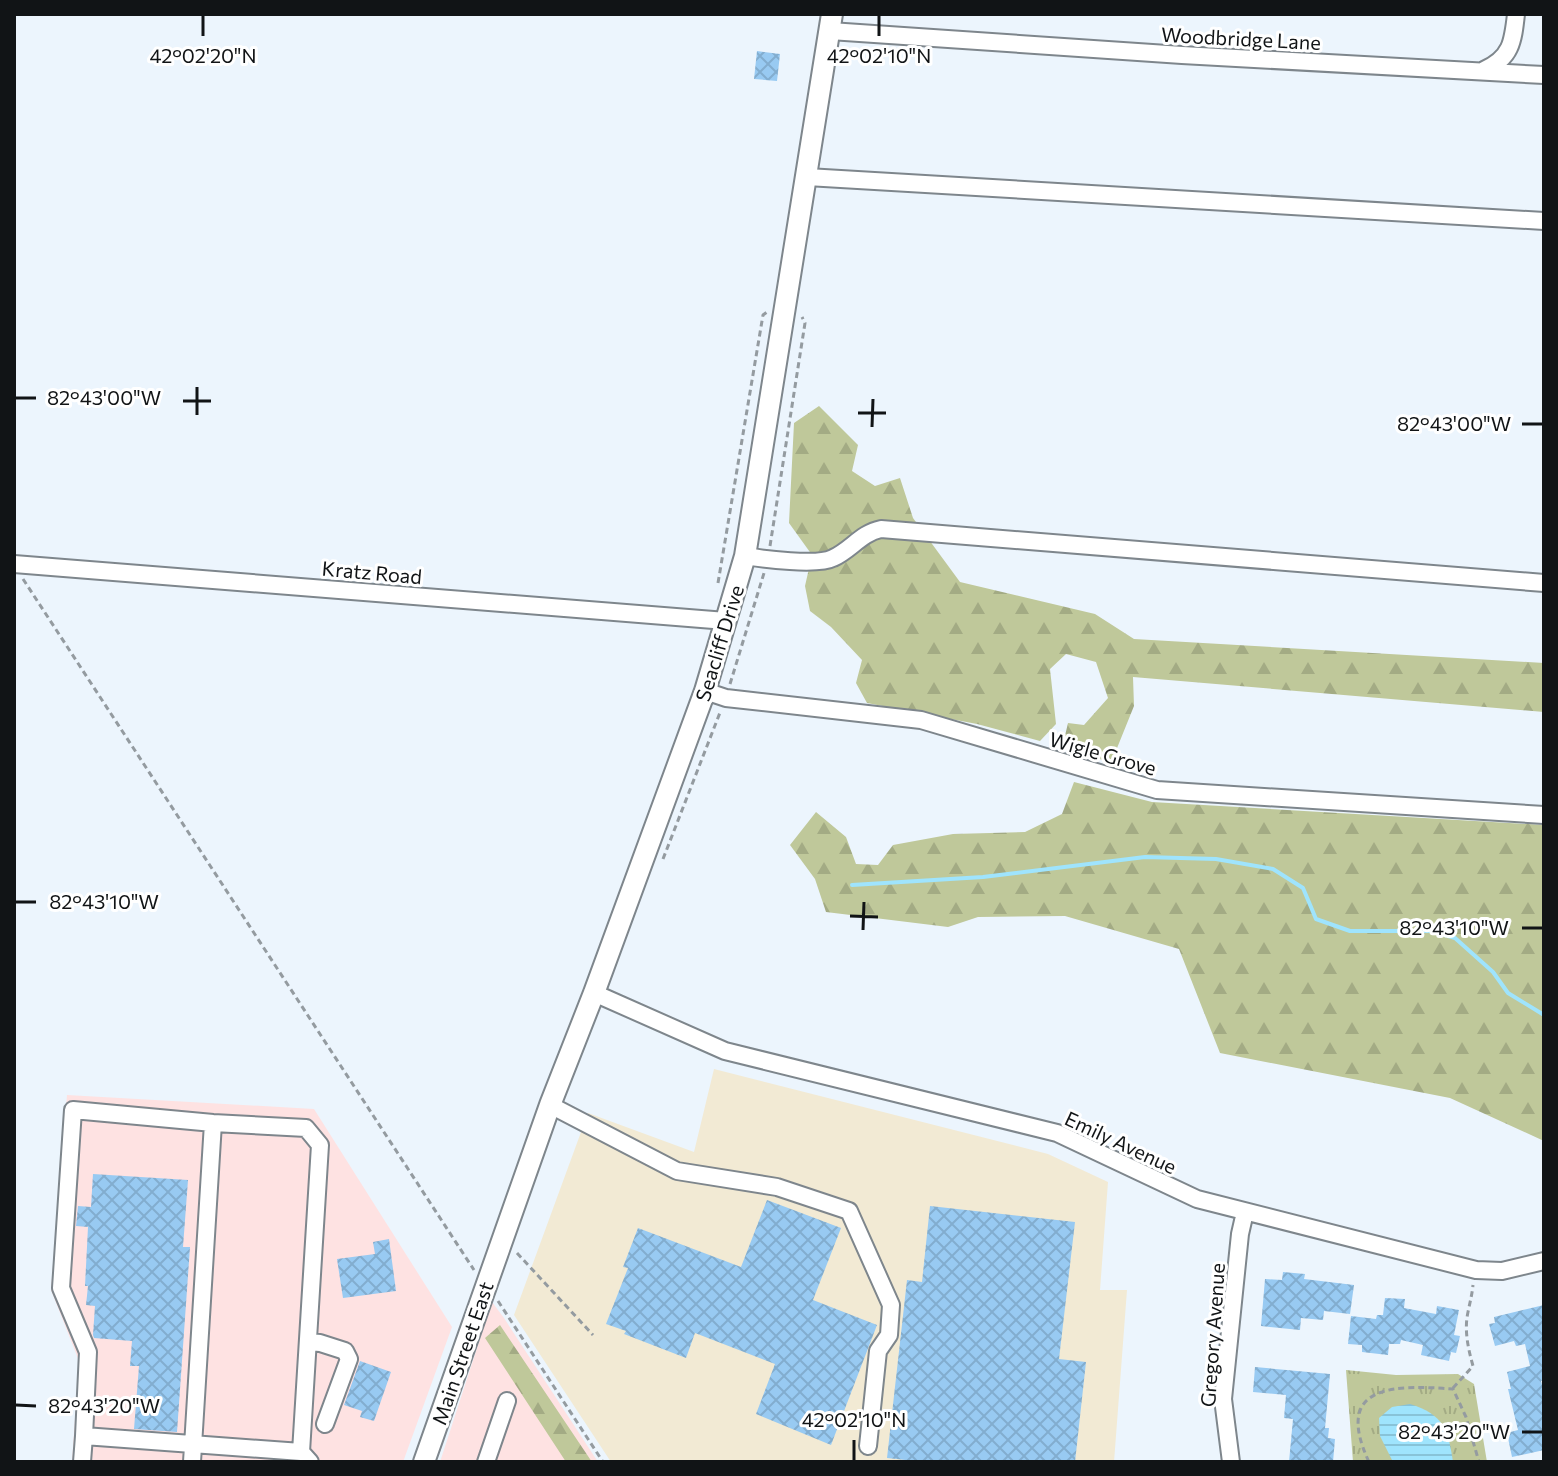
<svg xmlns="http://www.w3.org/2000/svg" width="1558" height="1476" font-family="Commissioner,sans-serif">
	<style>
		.commercial { fill: #fee2e2 }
		.industrial { fill: #f2ead4 }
		.forest { fill: url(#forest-firs) }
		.park { fill: url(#park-tufts) }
		.water { fill: url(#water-rules) }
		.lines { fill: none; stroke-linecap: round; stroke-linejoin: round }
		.stream { stroke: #9fe4fd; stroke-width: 4 }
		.building { fill: url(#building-cross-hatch) }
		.minor-casing { stroke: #7e868c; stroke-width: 20 }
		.major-casing { stroke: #7e868c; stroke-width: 24 }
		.path { stroke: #949ba0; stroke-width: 3; stroke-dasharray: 6 4; stroke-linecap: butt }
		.minor { stroke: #fff; stroke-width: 16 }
		.major { stroke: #fff; stroke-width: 20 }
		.ticks { fill: none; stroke: #111416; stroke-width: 3 }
		.labels { text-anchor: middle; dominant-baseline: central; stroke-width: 6; stroke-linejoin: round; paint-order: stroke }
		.street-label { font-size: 20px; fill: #111416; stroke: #fff }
		.ticks-label { font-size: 20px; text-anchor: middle; fill: #111416; stroke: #fff; stroke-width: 6; stroke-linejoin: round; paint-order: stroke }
	</style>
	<defs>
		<pattern id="forest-firs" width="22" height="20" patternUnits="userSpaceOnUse" patternTransform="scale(2)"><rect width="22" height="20" fill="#bfc89a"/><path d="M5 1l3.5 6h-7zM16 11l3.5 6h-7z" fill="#a3ab84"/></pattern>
		<pattern id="park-tufts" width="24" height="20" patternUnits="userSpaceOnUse" patternTransform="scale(2)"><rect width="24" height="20" fill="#bfc89a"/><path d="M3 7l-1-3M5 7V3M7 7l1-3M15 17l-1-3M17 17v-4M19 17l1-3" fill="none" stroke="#a3ab84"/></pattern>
		<pattern id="water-rules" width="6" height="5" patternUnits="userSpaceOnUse" patternTransform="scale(2)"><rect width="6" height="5" fill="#9fe4fd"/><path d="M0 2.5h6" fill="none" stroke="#88c3d8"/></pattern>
		<pattern id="building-cross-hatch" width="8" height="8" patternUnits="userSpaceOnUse" patternTransform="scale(2)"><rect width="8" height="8" fill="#98caf2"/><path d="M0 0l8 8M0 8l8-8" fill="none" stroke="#82adcf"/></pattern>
	</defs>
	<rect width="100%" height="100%" fill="#ecf5fd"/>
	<path class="commercial" d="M67 1095 314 1109 452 1327 403 1462H72L79 1361 51 1290Z
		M492 1302 504 1318 598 1462H440Z"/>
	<path class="industrial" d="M714 1069 1048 1154 1108 1182 1100 1290H1127L1114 1462H611L514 1315 588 1113 694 1152Z"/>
	<path class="forest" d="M819 406 858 445 852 471 875 486 900 478 913 518 960 582 1095 614 1134 639 1544 663V712L1133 677 1134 706 1111 763 1080 752 1064 740 1068 723 1084 725 1108 698 1096 662 1066 654 1050 669 1056 724 1040 741 977 724 867 703 856 683 862 660 831 627 810 611 805 586 812 555 789 523 794 423Z
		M1074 782 1152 802 1544 825V1141L1450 1098 1220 1053 1179 949 1065 916 978 917 948 927 826 912 815 879 790 845 816 812 846 837 856 864 878 865 893 845 953 834 1025 832 1062 814Z
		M500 1325 592 1462H566L485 1338Z"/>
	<path class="park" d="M1346 1370 1396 1375 1458 1374 1474 1384 1487 1462H1353Z"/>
	<path class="water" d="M1410 1404C1444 1415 1448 1429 1453 1462H1393L1380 1436 1379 1418 1392 1407Z"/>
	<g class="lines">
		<path class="stream" d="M852 885 983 877 1145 857 1216 859 1273 869 1303 888 1316 919 1350 931H1431L1455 938 1493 972 1508 993 1544 1015"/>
	</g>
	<path class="building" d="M757 51 780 54 777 81 754 79Z
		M93 1174 188 1180 183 1247H190L177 1432 134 1429 139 1366H130L132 1341 94 1338 93 1335 95 1306 86 1305 88 1286H85L88 1227 76 1226 78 1206 91 1207Z
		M767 1200 841 1228 813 1300 877 1325 831 1445 756 1414 775 1364 695 1333 686 1358 624 1334 626 1331 606 1324 628 1268 623 1267 638 1228 741 1267Z
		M930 1206 1075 1222 1059 1359 1086 1362 1075 1462H924L887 1458 907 1280 922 1282Z
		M389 1239 396 1291 343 1298 337 1259 375 1254 373 1242Z
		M1283 1272 1305 1274 1304 1279 1354 1285 1350 1314 1324 1311 1323 1320 1301 1318 1300 1330 1261 1326 1265 1279 1282 1280Z
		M1385 1298 1405 1299 1404 1308 1436 1314 1437 1306 1459 1310 1454 1335 1460 1336 1456 1353 1451 1352 1449 1361 1421 1355 1423 1345 1401 1340 1400 1344H1389L1388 1355 1362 1352V1345L1348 1344 1351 1316 1376 1319 1377 1315H1383Z
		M1544 1305V1380L1541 1381 1544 1393V1450L1512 1457 1507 1433 1518 1430 1508 1389H1511L1507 1372 1530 1366 1525 1344 1516 1346 1514 1341 1495 1346 1489 1324 1495 1323 1494 1317Z
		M360 1361 391 1372 374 1421 360 1417 362 1411 344 1405Z
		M1255 1367 1330 1374 1325 1428H1329L1328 1438 1335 1439 1333 1462H1289L1293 1419 1284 1418 1286 1395 1253 1392Z"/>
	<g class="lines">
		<defs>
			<path id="minor" d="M830 31 1182 55 1544 75
				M1484 70C1511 58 1513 42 1516 14
				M807 177 1544 221
				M745 556C763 559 818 566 833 558 851 550 861 533 881 529L1544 583
				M14 564 726 621
				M705 691 726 698 921 720 1157 790 1544 815
				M594 993 725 1051 1057 1133 1197 1199 1476 1270 1502 1271 1544 1261
				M550 1105 677 1171 777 1187 849 1211 891 1305 889 1335 878 1351 868 1446
				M308 1342 320 1343 345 1351 349 1359 325 1424
				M301 1452 84 1436 88 1352 61 1288 73 1110 213 1123 306 1128 320 1145 301 1452 310 1462
				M82 1462 84 1436
				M192 1462 213 1123
				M486 1462 507 1401
				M1231 1462 1223 1399 1240 1234 1245 1212"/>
			<path id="major" d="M424 1462 550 1105 594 993 705 691 745 556 832 14"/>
		</defs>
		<use href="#minor" class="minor-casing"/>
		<use href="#major" class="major-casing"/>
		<path class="path" d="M770 546 805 323 802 317
			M23 579 474 1270
			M718 583 763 315 767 312
			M730 684 764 573
			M663 859 721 710
			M517 1253 593 1335
			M498 1301 603 1462
			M1453 1388 1473 1366C1468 1348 1464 1330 1468 1312 1470 1302 1472 1295 1473 1285
			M1369 1462C1332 1383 1396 1385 1453 1389L1466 1417 1479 1462"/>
		<use href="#minor" class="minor"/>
		<use href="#major" class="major"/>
	</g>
	<path class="ticks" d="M203 36V16M879 36V16M16 398H36M183 401H211M858 413H886M197 415V387M1522 424H1542M872 427 873 399M16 902H36M850 916 878 917M1522 928H1542M863 930 864 902M16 1405 36 1406M1522 1432H1542M854 1460V1440"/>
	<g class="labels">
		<g class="street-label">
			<text transform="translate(1241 38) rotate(3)">Woodbridge Lane</text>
			<text transform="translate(372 572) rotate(5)">Kratz Road</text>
			<text transform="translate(719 643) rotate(-73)">Seacliff Drive</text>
			<text transform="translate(1103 753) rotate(16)">Wigle Grove</text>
			<text transform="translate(1121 1142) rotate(25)">Emily Avenue</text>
			<text transform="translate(1212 1335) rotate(-86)">Gregory Avenue</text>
			<text transform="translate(462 1353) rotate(-71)">Main Street East</text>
		</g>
	</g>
	<g class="ticks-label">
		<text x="203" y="63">42°02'20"N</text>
		<text x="879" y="63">42°02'10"N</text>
		<text x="104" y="405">82°43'00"W</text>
		<text x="1454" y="431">82°43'00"W</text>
		<text x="104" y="909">82°43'10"W</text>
		<text x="1454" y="935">82°43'10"W</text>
		<text x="104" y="1413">82°43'20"W</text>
		<text x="854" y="1427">42°02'10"N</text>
		<text x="1454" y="1439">82°43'20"W</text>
	</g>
	<rect width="1558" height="1476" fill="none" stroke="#111416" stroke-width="32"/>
</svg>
